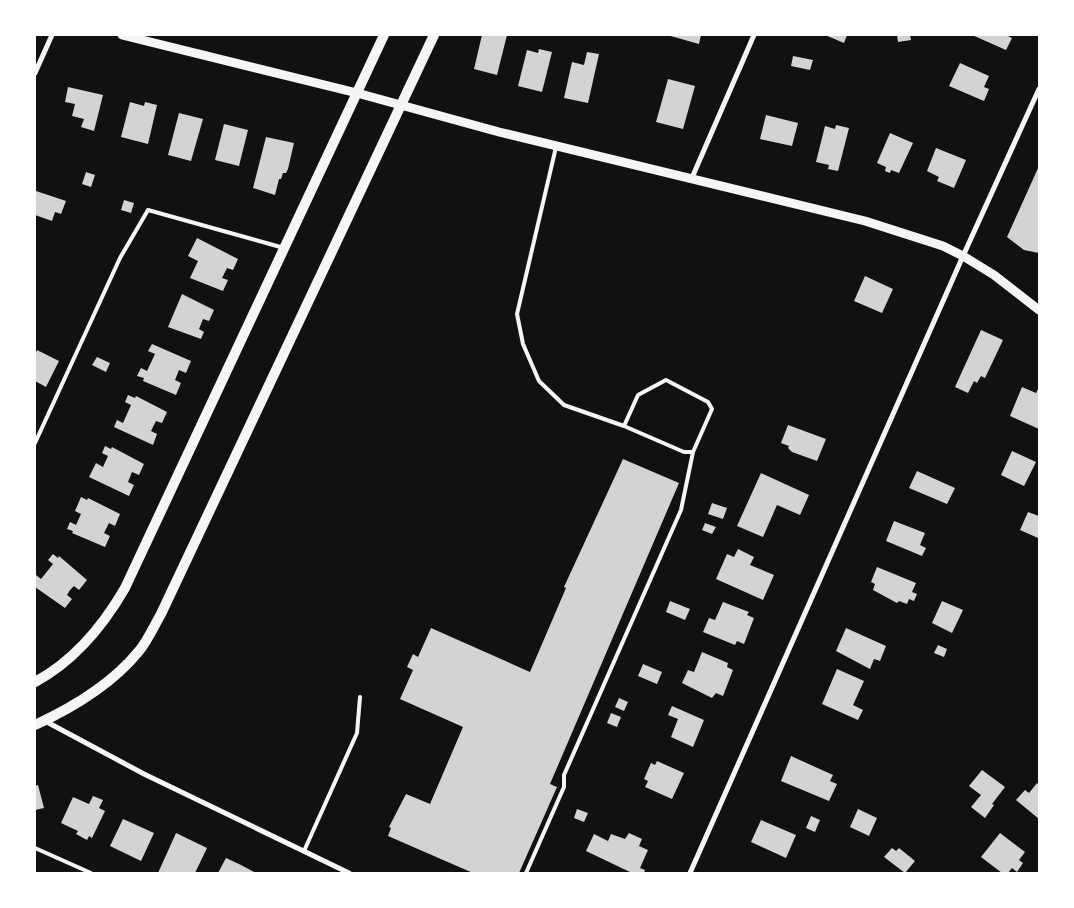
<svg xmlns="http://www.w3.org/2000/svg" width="1074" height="908" font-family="Cabin,sans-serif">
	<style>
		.building { fill: #d3d3d3 }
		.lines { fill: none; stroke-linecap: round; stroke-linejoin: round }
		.service { stroke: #f5f5f5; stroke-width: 4 }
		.minor { stroke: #f5f5f5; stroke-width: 5 }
		.tertiary { stroke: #f5f5f5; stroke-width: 9 }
		.secondary { stroke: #f5f5f5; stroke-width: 10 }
	</style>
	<rect width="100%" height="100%" fill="#111"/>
	<path class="building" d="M482 35H507L497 75 474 69Z
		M667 35H701L699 44Z
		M825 35H847L844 43Z
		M897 35H910L911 40 898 42Z
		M972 35H1006L1012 38 1006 50Z
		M539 49 552 52 542 92 518 86 527 50 538 53Z
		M587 52 599 54 588 103 564 98 572 62 584 65Z
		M793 56 813 60 810 70 791 66Z
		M960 63 989 76 984 87 989 89 984 101 949 86Z
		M668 79 695 86 683 129 656 122Z
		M68 87 103 95 94 131 81 127 84 119 72 116 75 104 65 102Z
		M130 102 144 106 145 102 157 105 148 144 121 137Z
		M179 113 203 119 191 161 168 155Z
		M766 115 798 123 792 146 760 139Z
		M224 124 248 130 239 166 215 160Z
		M836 125 849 128 838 171 828 169 829 165 816 162 825 126 835 129Z
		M890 133 913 143 899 173 891 170 890 173 885 171 886 167 877 163Z
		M266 137 294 143 288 169 286 173H283L281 179H279L275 195 253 188Z
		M936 148 966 160 954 188 937 181 939 177 927 171Z
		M1039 166V253L1024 250 1007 237Z
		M86 172 95 175 91 187 82 184Z
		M36 191 66 201 61 214 55 212 52 221 35 215Z
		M124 200 134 203 131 213 121 210Z
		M197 238 238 259 233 270 227 268 222 278 228 280 223 291 190 278 198 261 188 256Z
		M865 276 893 289 882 313 854 301Z
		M182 294 214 310 209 321 203 319 199 329 204 332 201 339 168 327Z
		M981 330 1003 340 985 378 981 376 977 383 974 381 968 393 955 387Z
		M152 344 191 361 186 373 179 370 175 380 181 383 176 395 143 381 144 378 137 376 141 368 147 371 155 354 148 351Z
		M37 350 59 361 46 387 35 381V355Z
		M97 357 110 363 106 372 92 365Z
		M1022 387 1036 393 1039 387V429L1010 416Z
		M128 395 135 398 136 396 167 412 162 423 156 421 151 431 157 434 153 445 114 427 117 420 123 423 131 405 125 402Z
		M788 425 826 439 817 461 792 452 788 448 789 446 781 443Z
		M105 446 111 449 112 447 144 464 139 475 132 472 128 482 134 485 129 496 89 477 96 463 103 467 108 456 102 453Z
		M1012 451 1036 462 1024 486 1001 475Z
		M623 459 679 483 550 784 557 787 519 873H473L388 836 391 828 389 827 406 794 430 804 463 727 400 699 413 670 407 667 413 654 418 657 431 628 530 672 566 588 564 587Z
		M917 471 955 488 947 504 909 488Z
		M761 473 809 495 800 515 777 505 763 537 737 526Z
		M81 497 87 500 88 498 120 514 115 526 109 523 104 533 110 536 105 547 72 533 73 531 67 529 70 522 76 525 81 514 75 511Z
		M712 503 727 508 723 519 708 514Z
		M1028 512 1039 516 1038 538 1020 530Z
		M894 521 925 533 920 545 926 548 922 556 886 541Z
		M705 523 716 527 712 534 702 530Z
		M738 549 754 557 750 565 774 575 763 600 716 579 727 554 734 557Z
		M53 554 58 558 59 556 87 580 79 590 74 586 70 590 67 595 72 599 65 608 35 587V576L36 575 41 579 53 564 48 560Z
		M877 567 916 583 912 592 917 594 914 601 909 599 907 604 899 601 897 603 873 590 875 584 871 582Z
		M670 601 690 609 685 620 666 612Z
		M942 601 963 610 952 633 932 623Z
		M723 602 749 612 747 615 754 618 744 644 737 641 735 645 703 632 709 618 715 620Z
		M846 628 886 646 880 661 874 659 870 669 836 651Z
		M938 645 947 649 944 657 934 653Z
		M702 652 728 663 727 667 733 670 723 696 716 693 712 698 682 683 688 670 694 672Z
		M643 664 662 672 657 684 638 676Z
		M837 669 864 681 853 705 863 710 858 720 822 704Z
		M619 698 628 702 624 711 615 707Z
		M672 706 704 720 693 747 671 737 678 719 668 715Z
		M611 713 621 717 617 727 607 723Z
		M791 756 833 775 830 781 837 784 829 801 781 781Z
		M657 761 684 773 672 799 645 787 648 781 644 779 651 763 655 765Z
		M982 770 1005 787 992 804 994 805 985 818 971 807 981 795 969 786Z
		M1037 783 1039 785V819L1016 800 1025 790 1029 793Z
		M38 785 44 808 35 810V786Z
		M93 796 103 800 99 808 105 811 92 838 89 836 87 840 76 834 78 831 61 823 73 797 89 804Z
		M577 809 588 813 584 822 574 818Z
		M858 809 877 818 869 836 850 827Z
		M811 816 820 820 815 832 806 828Z
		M123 819 154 833 141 861 110 846Z
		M761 820 796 835 786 858 751 842Z
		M176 833 207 848 195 873H158Z
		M629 833 642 839 639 846 648 850 640 868 645 870 644 873H632L586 851 594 834 608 841 611 834 625 839Z
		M1000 833 1025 852 1019 860 1023 863 1017 872 1012 868 1008 873H1002L981 857Z
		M892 848 896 851 899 848 915 861 905 873 884 857Z
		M226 858 241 865 256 873H218Z"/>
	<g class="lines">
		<path class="service" d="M556 147 517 314 523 344 539 381 564 405 624 426 684 452H693
			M35 443 120 258 148 210 284 248
			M35 848 91 873
			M304 851 357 733 360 697
			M526 873 564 787V775L681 510 693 452 712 409 708 402 666 380 638 395 624 426"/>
		<path class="minor" d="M35 73 52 35
			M691 180 754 35
			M45 721 144 774 349 873
			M690 873 963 256 1039 89"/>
		<path class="tertiary" d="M122 35 357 93 499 132 865 221 943 246 963 256 994 275 1039 310"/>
		<path class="secondary" d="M35 682C74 661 103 626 125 588L384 35
			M35 725C72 708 113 683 139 651 148 640 154 626 161 614L434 35"/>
	</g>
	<rect width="1074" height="908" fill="none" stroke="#ffffff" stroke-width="72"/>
</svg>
